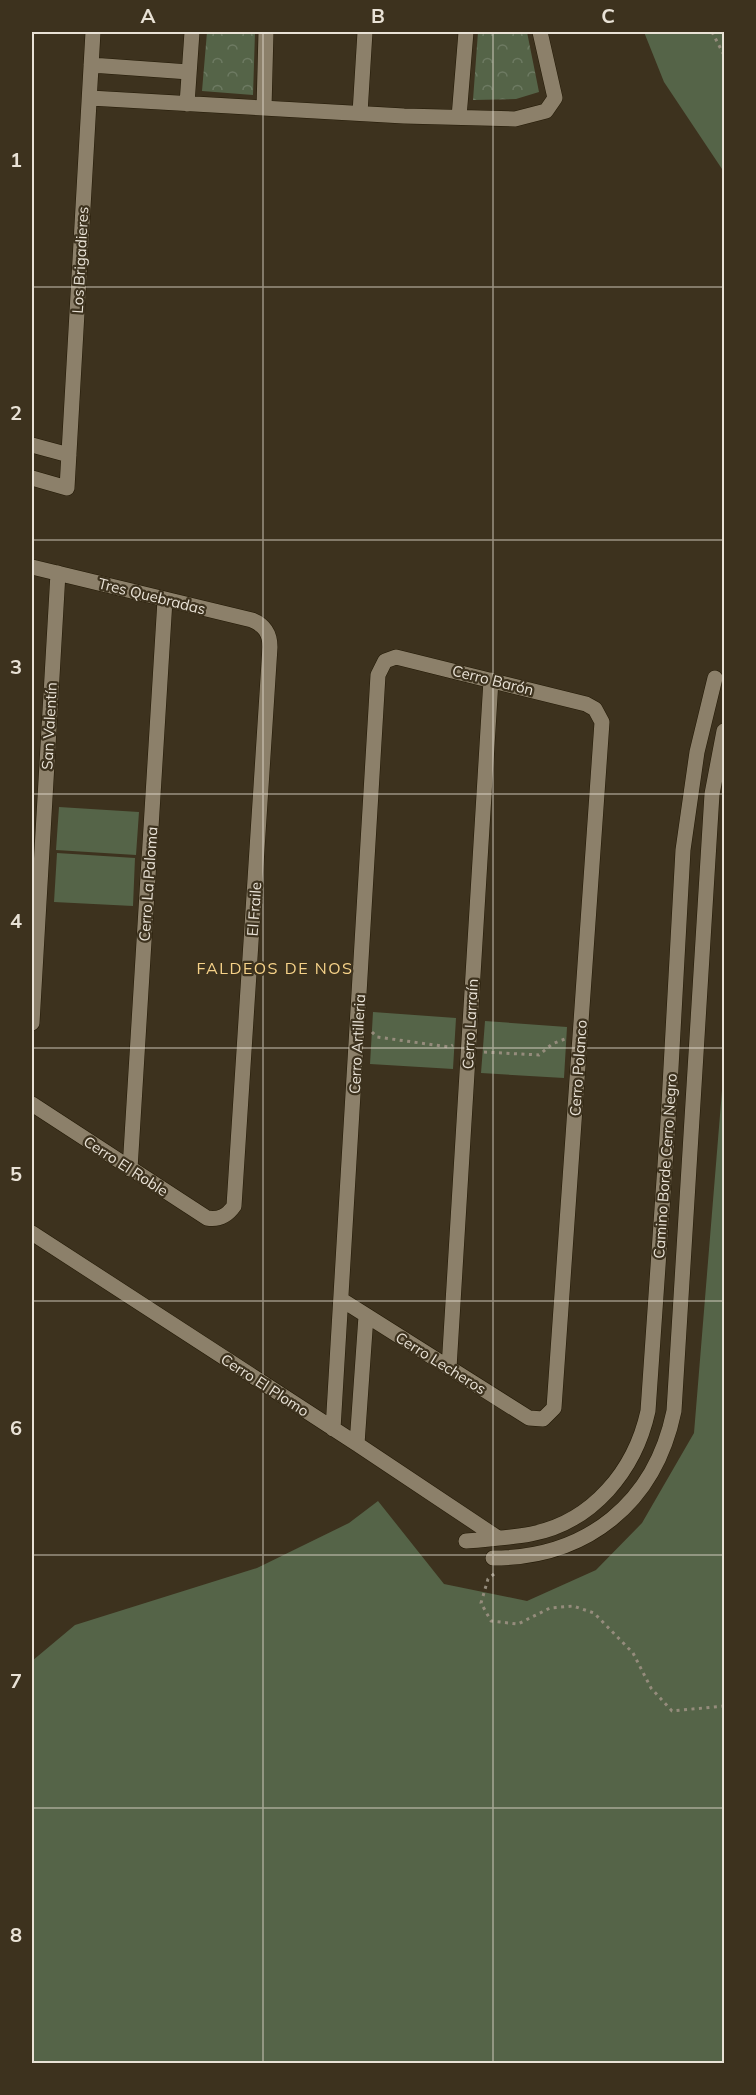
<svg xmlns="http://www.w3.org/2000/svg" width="756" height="2095" font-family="Mulish,sans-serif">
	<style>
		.grass { fill: #556448 }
		.forest { fill: url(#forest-crowns) }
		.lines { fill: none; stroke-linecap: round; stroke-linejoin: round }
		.minor-casing { stroke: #231906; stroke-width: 16 }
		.path { stroke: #958c7c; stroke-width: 3; stroke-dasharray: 3 4.5; stroke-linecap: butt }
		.minor { stroke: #8c806a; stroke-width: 15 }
		.grid { fill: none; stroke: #e9e2d6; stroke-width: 1.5; stroke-opacity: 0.55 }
		.labels { text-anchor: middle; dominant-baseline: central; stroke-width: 4.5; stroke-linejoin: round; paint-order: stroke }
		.street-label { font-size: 15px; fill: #e9e2d6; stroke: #3d321e }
		.neighbourhood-label { font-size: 16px; letter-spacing: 1.5px; fill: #f6d289; stroke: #3d321e }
		.neatline { fill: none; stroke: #e9e2d6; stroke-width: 2 }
		.grid-label { font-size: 20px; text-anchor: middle; font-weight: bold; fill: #e9e2d6 }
	</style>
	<defs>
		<pattern id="forest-crowns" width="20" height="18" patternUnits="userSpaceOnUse" patternTransform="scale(1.5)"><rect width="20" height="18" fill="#556448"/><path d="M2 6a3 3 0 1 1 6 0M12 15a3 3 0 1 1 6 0" fill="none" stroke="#6d7a62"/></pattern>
	</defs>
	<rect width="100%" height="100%" fill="#3d321e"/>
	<path class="grass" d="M644 32H724V172L664 82Z
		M59 807 139 812 136 855 56 850Z
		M57 853 135 858 133 906 54 902Z
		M373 1012 456 1018 453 1069 370 1064Z
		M485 1021 567 1027 564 1078 481 1073Z
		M724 1066V2063H32V1661L75 1625 257 1568 349 1523 378 1501 444 1584 527 1601 596 1570 642 1523 694 1433Z"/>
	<path class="forest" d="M207 32H255L253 95 202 91Z
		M478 32H527L539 92 516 99 473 100Z"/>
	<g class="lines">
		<defs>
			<path id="minor" d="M91 65 189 72
				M90 98 404 116 515 119 546 111 555 98 540 32
				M187 104 192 32
				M264 108 266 32
				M360 113 365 32
				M459 117 466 32
				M32 445 69 455
				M32 478 67 488 93 32
				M32 567 252 620C264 625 270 633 270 647L234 1206C227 1216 219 1220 207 1218L32 1104
				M32 1023 58 573
				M130 1169 165 600
				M32 1233 357 1444 498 1538
				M449 1368 491 680
				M333 1429 378 675 385 661 396 657 586 704 595 709 602 722 554 1408 543 1419 529 1418 342 1300
				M357 1444 366 1316
				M466 1541C488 1539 510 1538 531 1534 593 1522 635 1470 648 1411L668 1122 683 850 697 752 715 678
				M493 1558C587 1558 655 1503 674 1411L712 794 724 731"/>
		</defs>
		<use href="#minor" class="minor-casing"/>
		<path class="path" d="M712 32 724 55
			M372 1032 377 1037 449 1047 453 1045
			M484 1052 539 1055 552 1044 565 1039
			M494 1574 488 1579 481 1603 491 1621 518 1624 550 1608 573 1606 594 1613 633 1653 651 1688 672 1711 724 1706"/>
		<use href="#minor" class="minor"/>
	</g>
	<path class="grid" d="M263 32V2064M493 32V2064M32 287H724M32 540H724M32 794H724M32 1048H724M32 1301H724M32 1555H724M32 1808H724"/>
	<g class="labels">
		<g class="street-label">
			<text transform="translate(80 260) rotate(-87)">Los Brigadieres</text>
			<text transform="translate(152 596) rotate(14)">Tres Quebradas</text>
			<text transform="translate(493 680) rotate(14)">Cerro Barón</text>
			<text transform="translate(49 726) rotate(-87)">San Valentín</text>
			<text transform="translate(148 884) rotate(-86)">Cerro La Paloma</text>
			<text transform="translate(254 909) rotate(-86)">El Fraile</text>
			<text transform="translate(470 1024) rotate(-87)">Cerro Larraín</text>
			<text transform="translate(357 1044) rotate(-87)">Cerro Artilleria</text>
			<text transform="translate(578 1068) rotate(-86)">Cerro Polanco</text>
			<text transform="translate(126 1166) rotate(33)">Cerro El Roble</text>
			<text transform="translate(665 1166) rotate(-86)">Camino Borde Cerro Negro</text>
			<text transform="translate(441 1363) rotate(32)">Cerro Lecheros</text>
			<text transform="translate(265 1385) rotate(33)">Cerro El Plomo</text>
		</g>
		<g class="neighbourhood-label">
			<text x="275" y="968">FALDEOS DE NOS</text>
		</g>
	</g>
	<rect width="756" height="2095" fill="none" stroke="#3d321e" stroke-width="66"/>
	<rect x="33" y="33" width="690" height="2029" class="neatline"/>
	<g class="grid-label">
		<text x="148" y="23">A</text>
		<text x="378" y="23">B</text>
		<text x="608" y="23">C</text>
		<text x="16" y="167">1</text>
		<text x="16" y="420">2</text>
		<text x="16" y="674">3</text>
		<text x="16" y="928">4</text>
		<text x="16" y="1181">5</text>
		<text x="16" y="1435">6</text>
		<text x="16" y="1688">7</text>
		<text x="16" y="1942">8</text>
	</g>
</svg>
